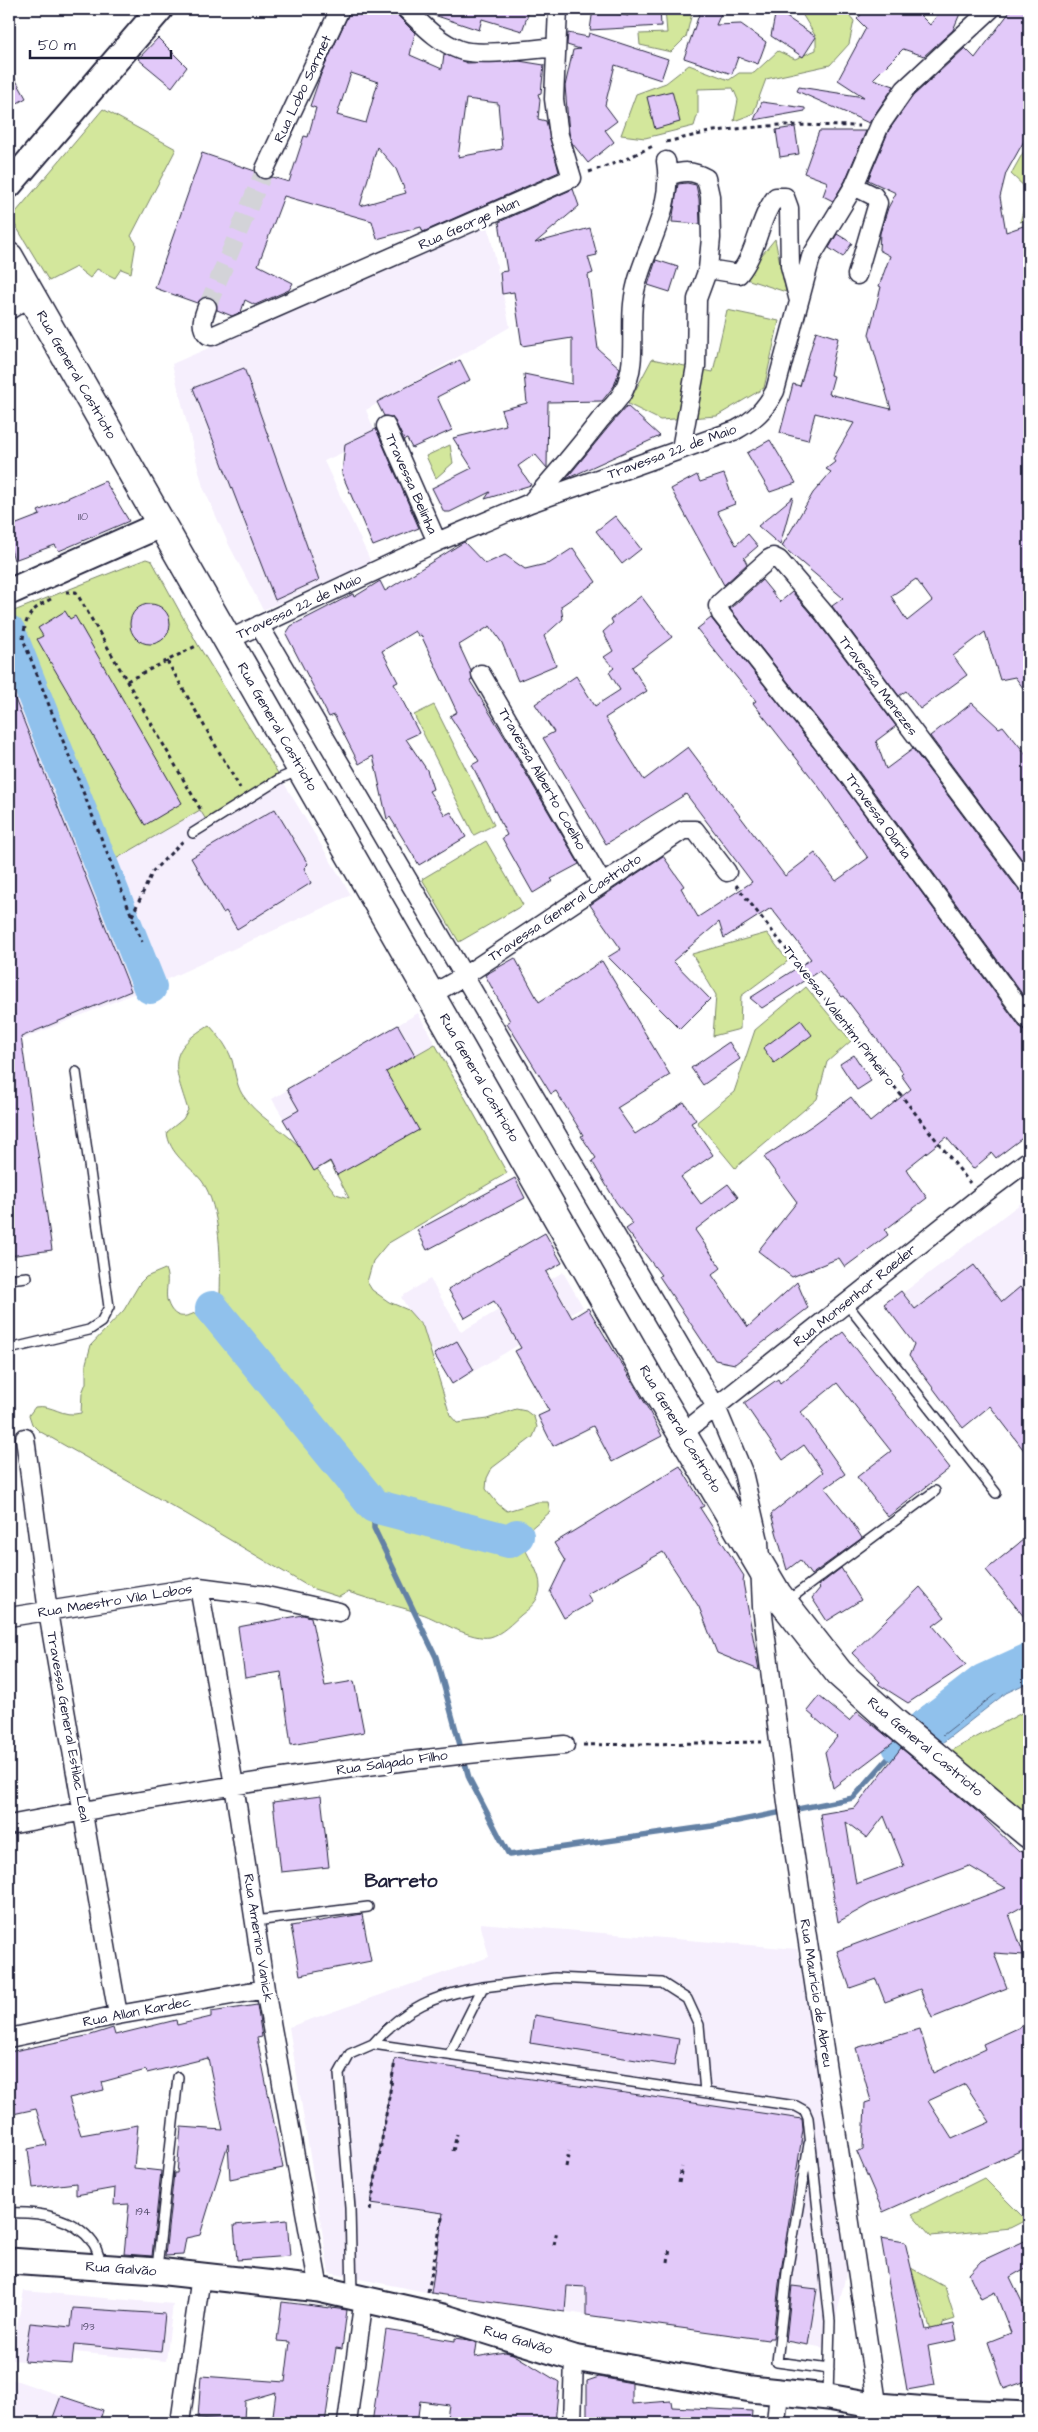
<svg xmlns="http://www.w3.org/2000/svg" width="1038" height="2432" font-family="'Architects Daughter',sans-serif">
	<style>
		.built { fill: #f6effd }
		.green { fill: #d3e79c; stroke: #7a846c; fill-rule: evenodd }
		.water { fill: #90c1ec; stroke: #6481a5 }
		.lines { fill: none; stroke-linecap: round; stroke-linejoin: round }
		.shore { stroke: #4e6282; stroke-width: 1 }
		.stream { stroke: #6481a5; stroke-width: 5.5 }
		.river { stroke: #90c1ec; stroke-width: 34 }
		.building { fill: #e2c9f9; stroke: #22223b; fill-rule: evenodd }
		.street-tunnel { stroke: #d3d3d8; stroke-width: 18; stroke-dasharray: 18 9; stroke-linecap: butt }
		.lane-casing { stroke: #22223b; stroke-width: 12 }
		.street-casing { stroke: #22223b; stroke-width: 21 }
		.secondary-casing { stroke: #22223b; stroke-width: 29 }
		.primary-casing { stroke: #22223b; stroke-width: 31 }
		.path { stroke: #22223b; stroke-width: 3; stroke-dasharray: 4 4; stroke-linecap: butt }
		.lane { stroke: #fff; stroke-width: 9 }
		.street { stroke: #fff; stroke-width: 18 }
		.secondary { stroke: #fff; stroke-width: 25 }
		.primary { stroke: #fff; stroke-width: 28 }
		.labels { text-anchor: middle; dominant-baseline: central; stroke-width: 5; stroke-linejoin: round; paint-order: stroke }
		.number-label { font-size: 11px; fill: #524c6a }
		.street-label { font-size: 14px; fill: #22223b; stroke: #fff }
		.district-label { font-size: 19px; font-weight: bold; fill: #22223b; stroke: #fff }
	</style>
	<rect width="100%" height="100%" fill="#fff"/>
	<filter id="ink" filterUnits="userSpaceOnUse"><feTurbulence type="fractalNoise" baseFrequency=".02" numOctaves="2"/><feDisplacementMap in="SourceGraphic" scale="10" xChannelSelector="R" yChannelSelector="G"/><feConvolveMatrix kernelMatrix="1 2 1 2 8 2 1 2 1" color-interpolation-filters="sRGB"/></filter>
	<g filter="url(#ink)">
		<path class="built" d="M488 225 510 327 366 410 377 437 324 461 371 562 263 610 229 545 203 487 172 364Z
			M146 559 152 561 198 645 281 778 351 895 150 987 21 1040 9 966V613Z
			M418 1013 435 1044 386 1072 293 1134 272 1099Z
			M1029 1197V1457L903 1293Z
			M563 1272 583 1307 452 1384 401 1297 430 1279 461 1332Z
			M480 1923 797 1949 853 2243 829 2349 779 2339 768 2340 431 2293 329 2273 289 2027 489 1957Z
			M24 2291 173 2304 166 2361 74 2352 72 2364 10 2360Z
			M9 2378 103 2410 99 2423H9Z"/>
		<path class="green" d="M665 9H693L686 37 671 52 640 45 639 34 667 33Z
			M799 9C818 9 842 3 854 21L849 44 830 65 766 79 753 114 734 121 738 100 733 88 698 89V113L694 126 645 138 621 135 636 94 666 83 689 65 729 80 739 73H754L778 51 795 59 816 50V37Z
			M103 109 176 149 131 236 136 243 131 273 121 269 115 278 97 269 90 278 76 267 49 281 11 218Z
			M1029 142V219L1020 222 1029 191 1011 174Z
			M775 239 786 292 743 278Z
			M727 310 779 321 764 388 717 416 660 420 628 404 652 359 713 372Z
			M450 445 453 463 436 478 426 456Z
			M146 559 152 561 198 645 281 778 208 823 200 810 102 867 9 632V613Z
			M434 705 494 825 474 835 414 715Z
			M486 841 523 905 459 942 422 879Z
			M767 933 788 961 741 996 740 1029 713 1036 716 995 692 954Z
			M806 987 851 1041 827 1062 817 1099 735 1168 697 1122 734 1092 755 1030Z
			M209 1025C219 1036 227 1046 232 1060 235 1071 236 1084 242 1094 256 1116 281 1128 299 1146L386 1072 435 1044 507 1173 387 1244 373 1261 367 1282 372 1290 389 1302 408 1310 423 1327 450 1415 457 1423 487 1419 516 1409 526 1411 534 1417 537 1427 533 1437 492 1468 487 1478 486 1489 498 1504 507 1511 537 1502H548L550 1512 528 1531 522 1539C525 1556 541 1570 540 1588 539 1601 530 1608 521 1615 512 1623 502 1634 490 1637 471 1640 442 1622 425 1615 400 1606 373 1601 348 1592L339 1597 311 1588 188 1515 39 1431 32 1424 29 1415 35 1407C54 1404 61 1418 81 1413L82 1393 86 1383V1363L91 1345 124 1310 140 1283 146 1277 165 1269C170 1280 165 1289 167 1300 177 1334 206 1306 220 1294 221 1262 221 1208 202 1181 189 1165 169 1154 167 1132L183 1119 188 1110C175 1068 164 1052 209 1025ZM330 1162 349 1198 336 1194 317 1169Z
			M1029 1709V1817L945 1754Z
			M984 2178 1026 2220 1010 2228 931 2236 912 2214Z
			M911 2268 945 2287 955 2319 943 2323 940 2338 934 2340Z"/>
		<path class="water" d="M1029 1644V1682L1006 1693 942 1743 913 1714 979 1666Z"/>
		<g class="lines">
			<path class="shore" d="M1029 1650 981 1670 922 1715 943 1735 1003 1688 1029 1678
				M1029 1657 985 1676 932 1713V1716L944 1727 999 1683 1029 1671"/>
			<path class="stream" d="M374 1506V1528L436 1657 469 1778 509 1855 712 1826 853 1798 899 1746"/>
			<path class="river" d="M9 632 150 987
				M212 1308 374 1506 509 1541 517 1536
				M899 1746 983 1681 1029 1660"/>
		</g>
		<path class="building" d="M351 9H392L396 11 399 17 415 33 410 55 442 69 444 54 467 63 519 61 544 65 541 93 538 94 540 100 538 119 546 121 559 172 423 232 421 227 377 239 372 221 284 196 258 265 293 283 289 290 255 305 245 300 241 312 232 316 217 310 215 301 210 297 201 299 197 303 155 288 202 153 255 171 261 179H266L272 177 289 182 304 136 308 137 316 108 310 106 321 74ZM351 73 378 82 366 123 337 115ZM466 99 498 103 502 149 458 157ZM377 147 396 169 406 193 360 206Z
			M425 9H530L522 31 482 19 479 30 425 12Z
			M593 9 628 16V9H660L661 26 590 30Z
			M701 9H723L716 25 741 24 766 42 758 64 738 57 732 74 684 58Z
			M867 9H914L930 25 942 9H962L953 30 924 56 903 49 873 79 894 86 869 123 797 91 799 87 864 97 838 80 866 28 857 19Z
			M1012 9H1029V132L1006 173 1000 197 1006 232 1029 224V615L1023 625 1029 635V696L1015 677 1000 680 985 632 953 656 967 675 920 709 906 691 899 696 832 606 843 598 782 546 813 493 831 472 826 469 835 462 833 459 854 423 815 413 808 440 780 433 793 384 800 386 816 331 838 338 830 375 834 376 829 394 891 409 869 334 881 287 879 286 890 256 879 250 880 233 888 208 896 193 868 180 889 130 913 96 965 48 975 58ZM916 579 932 601 907 621 891 596Z
			M776 10 816 37 803 57 771 36Z
			M568 33 588 37 589 33 668 59 661 80 615 65 605 105 617 121 605 130 614 142 588 163 572 143 569 133 565 86 573 50 580 49 567 45Z
			M158 38 187 67 172 87 138 59Z
			M9 68 26 98 9 108Z
			M672 91 680 122 655 129 647 97Z
			M762 102 805 108V111L754 120Z
			M795 127 799 154 780 157 776 130Z
			M819 131H866L845 181 833 201 823 196 828 182 804 173Z
			M687 183 696 185 699 199 700 224 672 222 678 184Z
			M573 189 579 206 535 243 590 228 597 255 588 257 593 273 588 275 598 349 620 368 614 386 602 401 548 402 547 468 535 454 518 466 531 485 485 499 490 492 450 512H444L432 488 472 468 453 438 506 425 501 410 527 403 524 374 572 384V338L522 346 514 292 502 294 500 272 507 271 499 222Z
			M837 234 852 243 843 257 829 248Z
			M656 260 678 267 670 292 648 285Z
			M460 360 470 380 437 397 452 430 412 448 407 439 404 440 395 421 392 417 384 416 377 402Z
			M244 368 319 580 275 600 193 388Z
			M627 406 660 436 566 479 611 424Z
			M376 429 419 528 373 546 342 474 345 444Z
			M770 440 796 483 770 492 747 453Z
			M724 474 735 504 717 511 736 545 748 534 758 546 744 558 747 564 724 585 671 489 697 475 700 482Z
			M105 481 129 521 59 551 55 545 14 560 9 543V527L40 515 38 511Z
			M793 497 780 545 758 526Z
			M615 516 641 549 622 564 596 531Z
			M464 542 485 564 505 555 525 569 550 563 573 548 596 582 561 606 563 619 544 636 556 665 518 681 502 643 490 626 459 645 471 671 472 680 470 681 504 736 579 864 551 879 553 881 533 893 502 838 507 835 472 765 479 761 450 716 457 712 421 635 419 636 415 631 382 651 398 682 394 684 419 733 406 739 427 770 433 789 429 791 445 815 451 812 466 837 419 865 390 817 387 819 373 756 359 764 334 715 329 717 286 634 291 626 353 594 354 597 380 581 385 591Z
			M762 580 780 602 792 592 816 620 896 726 876 741 886 769 913 749 1020 892 1029 899V1003L854 765 730 609Z
			M641 596 672 637 632 667 647 691 605 718 644 780 688 747 785 876 815 853 836 881 868 858 819 787 753 703 756 701 697 629 711 618 837 777 1020 1027 1029 1031V1133L996 1158 992 1153 973 1169 946 1137 906 1169 927 1198 885 1230 888 1235 845 1267 839 1258 792 1277 758 1251 797 1202 764 1157 813 1125 851 1097 870 1122 911 1089 901 1075 903 1073 844 996 842 997 819 971 762 1008 750 998 811 959 771 908 724 938 719 922 673 961 710 999 680 1029 608 957 621 949 590 905 663 856 684 886 681 888 698 917 752 882 686 794 606 844 543 738 554 732 535 704 576 676 595 706 620 690 609 672 614 668 604 657 613 651 603 632 613 623 611 619Z
			M130 624a20 20 0 1 1 40 0a20 20 0 1 1-40 0Z
			M65 611 70 619 75 616 182 803 145 825 37 639 43 636 38 628Z
			M9 684 131 991 21 1037 52 1250 9 1256Z
			M972 703 999 728 1003 726 1029 758V869L930 736Z
			M275 809 308 864 304 868 311 883 237 929 226 911 223 913 191 858Z
			M515 958 539 1002 602 961 670 1075 617 1108 635 1134 684 1102 696 1120 691 1123 713 1155 681 1177 701 1204 728 1184 738 1197 695 1230 721 1268 712 1275 748 1327 797 1282 808 1308 735 1364 715 1360 659 1276 661 1275 626 1229 633 1224 616 1202 592 1161 596 1158 581 1136 583 1135 556 1091 551 1094 507 1023 510 1021 485 975Z
			M801 1020 812 1035 774 1063 763 1048Z
			M398 1025 415 1055 386 1072 419 1130 337 1175 330 1161 314 1171 283 1119 299 1110 287 1089Z
			M729 1042 740 1059 703 1085 691 1068Z
			M854 1055 871 1081 857 1090 840 1064Z
			M515 1178 525 1198 427 1250 417 1230Z
			M545 1233 562 1263 546 1272 572 1318 588 1308 645 1403 662 1436 612 1462 593 1426 553 1446 538 1416 549 1411 515 1351 521 1348 494 1301 465 1318 448 1289Z
			M974 1265 1002 1302 1020 1287 1029 1297V1457L990 1406 963 1428 909 1356 914 1344 884 1304 901 1291 915 1309Z
			M843 1332 950 1468 888 1517 857 1477 891 1451 837 1383 801 1412 845 1474 825 1488 850 1519 862 1538 811 1575 800 1560 787 1570 771 1514 823 1472 804 1445 783 1460 744 1403 778 1379 780 1383Z
			M457 1341 474 1370 452 1384 434 1354Z
			M680 1466 704 1506 700 1508 744 1576 743 1582 759 1670 717 1653 699 1607 663 1552 587 1594 592 1602 564 1618 550 1592 565 1561 554 1543Z
			M1029 1535V1623L986 1570Z
			M841 1568 861 1600 827 1621 812 1598 820 1588 818 1586Z
			M920 1587 945 1617 933 1626 966 1665 908 1703 878 1684 880 1682 852 1653Z
			M303 1615 311 1617 325 1686 354 1681 364 1732 291 1745 281 1672 245 1678 238 1627Z
			M819 1696 849 1721 857 1712 894 1742 833 1788 825 1752 837 1737 807 1711Z
			M901 1748 980 1814 1019 1852 1022 1851 1029 1866V1903L1009 1914 1024 1955 994 1953 1007 1988 932 2018 920 1989 885 2002 876 1979 850 1988 837 1951 1006 1888 969 1866 870 1904 838 1922 820 1814 855 1808ZM884 1816 904 1866 856 1884 846 1822 867 1838Z
			M321 1796 329 1867 281 1872 273 1802Z
			M362 1914 371 1961 300 1975 291 1926Z
			M257 2005 262 2037 257 2038 283 2168 230 2179 228 2144 200 2235 186 2238 183 2255 165 2256 174 2173H177L181 2127 223 2130 208 2058 147 2073 146 2070 102 2082 104 2090 69 2098 81 2135 138 2125 134 2168 161 2171 152 2256 124 2254 129 2204 114 2205 115 2188 76 2195V2183L33 2188 28 2149 47 2145 36 2109 13 2114 9 2094V2052L91 2035 113 2028 115 2035 176 2020 177 2025 211 2017V2012Z
			M534 2015 679 2039 674 2066 530 2043Z
			M1029 2023V2147L883 2212 857 2152 863 2149 865 2103 871 2101 856 2048 920 2029 933 2073 985 2049 983 2044ZM965 2084 990 2122 952 2139 928 2101Z
			M395 2059 802 2119 803 2130 779 2284 773 2338H769L768 2340 586 2315V2287L567 2286 565 2312 431 2293 443 2213 371 2203Z
			M287 2220 290 2256 237 2260 234 2225Z
			M881 2238 905 2242 926 2330 954 2324 957 2340 928 2346 935 2385 907 2390Z
			M1029 2239V2266L1010 2277 1023 2304 1029 2301V2380L1004 2389 988 2342 1011 2333 995 2292 981 2299 969 2274 981 2261Z
			M792 2286 817 2289 808 2345 786 2341Z
			M282 2302 347 2310 342 2349 336 2348 325 2423H272L276 2392 245 2401 244 2421 198 2418 201 2376 285 2382 290 2342 277 2341Z
			M73 2308 165 2314 161 2352 74 2344 72 2364 24 2361 30 2323 71 2327Z
			M386 2330 455 2341V2338L470 2340 477 2343 475 2357 505 2352 513 2354 559 2382 555 2423H446L449 2405 420 2401 417 2423H372Z
			M599 2377 632 2383V2404L671 2401 672 2407 752 2411 751 2423 587 2422V2381Z
			M61 2396 103 2410 99 2423H51Z"/>
		<g class="lines">
			<path class="street-tunnel" d="M207 307 265 169"/>
			<defs>
				<path id="lane" d="M193 833 281 778 300 770
					M9 1279 27 1277
					M846 1303 996 1493
					M9 1349 89 1330 101 1322 109 1307 76 1072
					M787 1601 935 1491
					M255 1921 368 1907
					M373 2044C405 2007 435 1995 483 1987
					M449 2055 483 1987 555 1978 662 1983 687 1999 699 2025 705 2092
					M809 2144 787 2272 777 2362 829 2369
					M9 2213C39 2212 73 2216 93 2243 97 2248 99 2257 101 2264
					M157 2268 178 2077
					M352 2294 350 2208 339 2074 350 2054 373 2044 796 2106 805 2111 808 2118 830 2321 828 2396"/>
				<path id="street" d="M406 9C422 24 438 42 460 50 478 57 534 49 556 47
					M265 169 340 9
					M668 176C683 171 692 170 706 178L710 196 711 238 708 269 697 299 696 366 681 449
					M854 186 874 196 878 203 857 275
					M708 269 739 274C758 251 758 219 776 197H785L789 208 790 266 799 301
					M207 307C203 318 199 326 208 335L212 336 572 178 559 135 554 99 558 9
					M9 310 30 297
					M386 426 437 542
					M532 501C556 475 578 448 600 420 607 411 619 401 624 390 637 363 630 333 633 304 638 254 675 215 666 161
					M259 625 716 1407 743 1472 759 1541 762 1607 787 1803 880 2423
					M228 640 437 542 530 503 736 430C754 420 765 410 775 391L811 257 854 186 880 125 905 89 991 9
					M481 674 602 883
					M1029 886 824 613 779 560 773 557 769 559 721 602 718 606 721 614 845 771 1029 1021
					M431 995 464 976 683 830H695L727 872
					M683 1433 981 1196 1029 1160
					M25 1438 48 1612 118 2015
					M199 1587 234 1785 265 1989 319 2289
					M9 1617 199 1587 262 1595 339 1612
					M9 1825C193 1790 378 1760 565 1745
					M9 2038 118 2015 265 1989
					M180 2423 201 2276
					M347 2423 364 2298
					M572 2423 574 2358
					M776 2423 779 2392"/>
				<path id="secondary" d="M9 185 160 9
					M9 592 162 524
					M9 2261 157 2271 319 2289 443 2317 574 2358 751 2389 828 2397 878 2406 954 2412 1029 2415"/>
				<path id="primary" d="M9 257 649 1378 777 1594 839 1673 895 1723 1029 1834"/>
			</defs>
			<use href="#lane" class="lane-casing"/>
			<use href="#street" class="street-casing"/>
			<use href="#secondary" class="secondary-casing"/>
			<use href="#primary" class="primary-casing"/>
			<path class="path" d="M666 142 714 131 780 125 860 126
				M589 172 624 160 655 145
				M66 592H76L202 812
				M51 599C30 610 26 615 23 639L142 942
				M167 661 240 788
				M127 681 198 645
				M736 885 970 1183
				M132 916 153 871 184 840
				M583 1745 762 1742
				M453 2151 457 2134
				M566 2167 569 2151
				M679 2183 682 2167
				M370 2211 395 2061
				M554 2245 557 2230
				M668 2262 670 2247
				M428 2292 443 2213"/>
			<use href="#lane" class="lane"/>
			<use href="#street" class="street"/>
			<use href="#secondary" class="secondary"/>
			<use href="#primary" class="primary"/>
		</g>
	</g>
	<g class="labels">
		<g class="number-label">
			<text x="83" y="516">110</text>
			<text x="143" y="2211">194</text>
			<text x="88" y="2326">193</text>
		</g>
		<g class="street-label">
			<text transform="translate(303 89) rotate(-65)">Rua Lobo Sarmet</text>
			<text transform="translate(469 224) rotate(-24)">Rua George Alan</text>
			<text transform="translate(76 375) rotate(60)">Rua General Castrioto</text>
			<text transform="translate(672 452) rotate(-20)">Travessa 22 de Maio</text>
			<text transform="translate(411 484) rotate(66)">Travessa Belinha</text>
			<text transform="translate(299 607) rotate(-25)">Travessa 22 de Maio</text>
			<text transform="translate(878 686) rotate(53)">Travessa Menezes</text>
			<text transform="translate(277 727) rotate(60)">Rua General Castrioto</text>
			<text transform="translate(542 779) rotate(60)">Travessa Alberto Coelho</text>
			<text transform="translate(878 816) rotate(54)">Travessa Olaria</text>
			<text transform="translate(565 908) rotate(-34)">Travessa General Castrioto</text>
			<text transform="translate(839 1016) rotate(52)">Travessa Valentim Pinheiro</text>
			<text transform="translate(479 1078) rotate(60)">Rua General Castrioto</text>
			<text transform="translate(855 1296) rotate(-39)">Rua Monsenhor Raeder</text>
			<text transform="translate(680 1429) rotate(59)">Rua General Castrioto</text>
			<text transform="translate(115 1601) rotate(-9)">Rua Maestro Vila Lobos</text>
			<text transform="translate(68 1727) rotate(80)">Travessa General Estilac Leal</text>
			<text transform="translate(925 1747) rotate(40)">Rua General Castrioto</text>
			<text transform="translate(392 1763) rotate(-8)">Rua Salgado Filho</text>
			<text transform="translate(258 1938) rotate(81)">Rua Amerino Vanick</text>
			<text transform="translate(816 1993) rotate(81)">Rua Maurício de Abreu</text>
			<text transform="translate(137 2012) rotate(-11)">Rua Allan Kardec</text>
			<text transform="translate(121 2269) rotate(4)">Rua Galvão</text>
			<text transform="translate(518 2340) rotate(17)">Rua Galvão</text>
		</g>
		<g class="district-label">
			<text x="401" y="1881">Barreto</text>
		</g>
	</g>
	<rect width="1038" height="2432" fill="none" stroke="#fff" stroke-width="30"/>
	<rect x="15" y="15" width="1008" height="2402" fill="none" stroke="#22223b" stroke-width="2" filter="url(#ink)"/>
	<path d="M30 50v8h141v-8" fill="none" stroke="#22223b" stroke-width="2.5"/>
	<text x="38" y="50" font-size="15" fill="#22223b" stroke="#ffffff" stroke-width="4" paint-order="stroke">50 m</text>
</svg>
